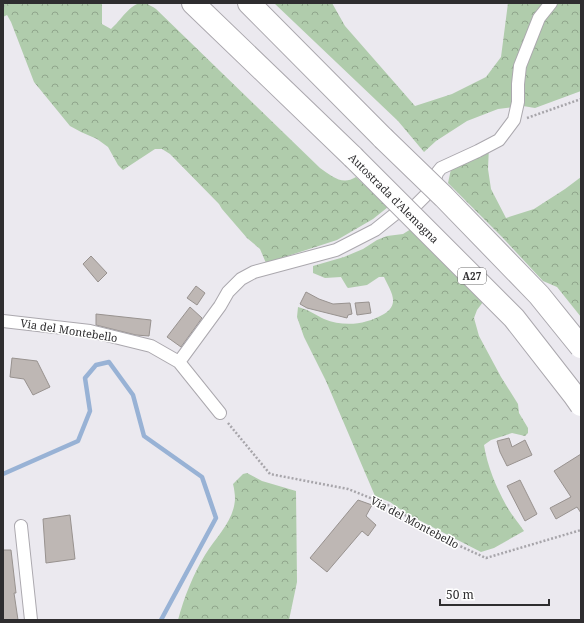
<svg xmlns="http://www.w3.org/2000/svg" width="584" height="623" font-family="'Noto Serif',serif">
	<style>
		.forest { fill: url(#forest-crowns) }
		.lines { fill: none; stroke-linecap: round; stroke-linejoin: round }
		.stream { stroke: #98b2d5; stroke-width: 4.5 }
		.building { fill: #beb7b4; stroke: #98928f }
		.street-casing { stroke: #aba8ae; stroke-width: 14 }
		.highway-casing { stroke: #aba8ae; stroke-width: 24 }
		.path { stroke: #a7a5aa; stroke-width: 2.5; stroke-dasharray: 2 2; stroke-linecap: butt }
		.street { stroke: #fff; stroke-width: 12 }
		.highway { stroke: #fff; stroke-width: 22 }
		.highway-bridge-casing { stroke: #aba8ae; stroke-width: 24; stroke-linecap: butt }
		.highway-bridge { stroke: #fff; stroke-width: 22 }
		.labels { text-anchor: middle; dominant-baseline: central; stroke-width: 3; stroke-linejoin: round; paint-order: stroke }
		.shield { fill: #fff; stroke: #6d6c6d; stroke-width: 1 }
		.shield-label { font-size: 10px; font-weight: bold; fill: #2e2d2f }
		.street-label { font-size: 11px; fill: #2e2d2f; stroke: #fff }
	</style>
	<defs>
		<pattern id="forest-crowns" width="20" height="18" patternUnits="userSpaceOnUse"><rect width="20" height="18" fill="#b0ccac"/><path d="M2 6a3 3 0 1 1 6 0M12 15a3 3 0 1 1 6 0" fill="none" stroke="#90a68c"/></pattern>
	</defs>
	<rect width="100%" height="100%" fill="#ebe9ef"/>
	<path class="forest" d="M3 3H102V24L111 29C121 21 131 1 145 3 148 4 153 7 156 9L320 168C332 176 342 186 356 177L388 207 373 219 337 240 266 263 260 249 247 238 222 209 219 204 170 154 162 149H155L123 170 118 165 108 147 97 139 81 132 70 126 34 82 11 22 7 15 3 17Z
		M274 3H332L345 26 415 106 452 94 486 77 501 57 508 3H581V91L535 108 523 106 498 109 467 121 436 141 424 152 398 121Z
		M489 146 488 169 491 189 506 218 534 209 565 189 581 177V317L557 287 543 281 502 237 448 183 451 169Z
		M411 229 483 302 477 310 474 318 479 336 501 377 518 404 519 413 528 428V433L525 436 512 433 491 440 484 445C487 465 496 487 506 505 511 514 518 522 524 531L494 548 481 552 407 514 390 502 375 496 326 381 304 337 297 317 298 307C307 309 316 315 324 319 344 327 365 325 384 314 401 304 390 290 384 277H379L367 285 348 288 347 287 341 277 325 278 313 273V266L344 257 363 249 377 240 387 236 403 234Z
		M247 473 262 481 296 491 297 582 289 620H178C184 597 193 575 205 555 216 537 234 521 235 499 235 494 234 488 233 484L243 474Z"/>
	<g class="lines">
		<path class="stream" d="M3 474 78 441 90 411 85 378 96 365 109 362 133 395 144 436 202 477 216 518 161 620"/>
	</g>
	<path class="building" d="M91 256 107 273 98 282 83 264Z
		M196 286 205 293 197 305 187 298Z
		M306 292 319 299 333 304 350 303 352 314 348 315 347 318 307 308 300 304Z
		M369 302 371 313 357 315 355 303Z
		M190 307 202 318 181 347 167 337Z
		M96 314 151 320 149 336 136 335 96 325Z
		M12 358 37 361 50 387 33 395 24 379 10 377Z
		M509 438 512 447 525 440 532 455 507 466 500 452 497 441Z
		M581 454V513L577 507 556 519 550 508 571 497 554 471Z
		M520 480 537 514 525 521 507 486Z
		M358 500 372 505 366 516 376 525 368 536 362 531 327 572 310 558Z
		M70 515 75 559 46 563 43 519Z
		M3 550H11L16 593H14L18 620H3Z"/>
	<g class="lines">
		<defs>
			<path id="street" d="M3 321 90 331 151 346 179 362 220 413
				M179 362 220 306 228 292 241 279 254 272 336 250 375 230 395 214 411 210 432 189 437 173 441 168 478 151 499 140 514 120 518 102V84L520 66 539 18 551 3
				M21 526 31 620"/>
			<path id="highway" d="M193 3 353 157
				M249 3 383 138"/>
		</defs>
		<use href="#street" class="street-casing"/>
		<use href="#highway" class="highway-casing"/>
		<path class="path" d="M3 7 4 3
			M527 118 581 99
			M228 423 270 474 348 489 388 505 449 541 486 558 581 530"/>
		<use href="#street" class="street"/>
		<use href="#highway" class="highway"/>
		<defs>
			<path id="highway-bridge" d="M383 138 444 197 539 295 581 347
				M353 157 514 318 574 395 581 405"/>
		</defs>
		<use href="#highway-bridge" class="highway-bridge-casing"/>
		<use href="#highway-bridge" class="highway-bridge"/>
	</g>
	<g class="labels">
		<rect class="shield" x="458" y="268" width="28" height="16" rx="3"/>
		<g class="shield-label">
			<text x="472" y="276">A27</text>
		</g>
		<g class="street-label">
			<text transform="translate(394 198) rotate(45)">Autostrada d'Alemagna</text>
			<text transform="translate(69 330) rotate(9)">Via del Montebello</text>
			<text transform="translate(415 522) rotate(28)">Via del Montebello</text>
		</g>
	</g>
	<rect width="584" height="623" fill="none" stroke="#2e2d2f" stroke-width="8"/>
	<path d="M440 599v6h109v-6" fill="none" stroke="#2e2d2f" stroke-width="2"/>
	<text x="446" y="599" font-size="12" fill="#2e2d2f" stroke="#ffffff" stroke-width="3" paint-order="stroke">50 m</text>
</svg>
